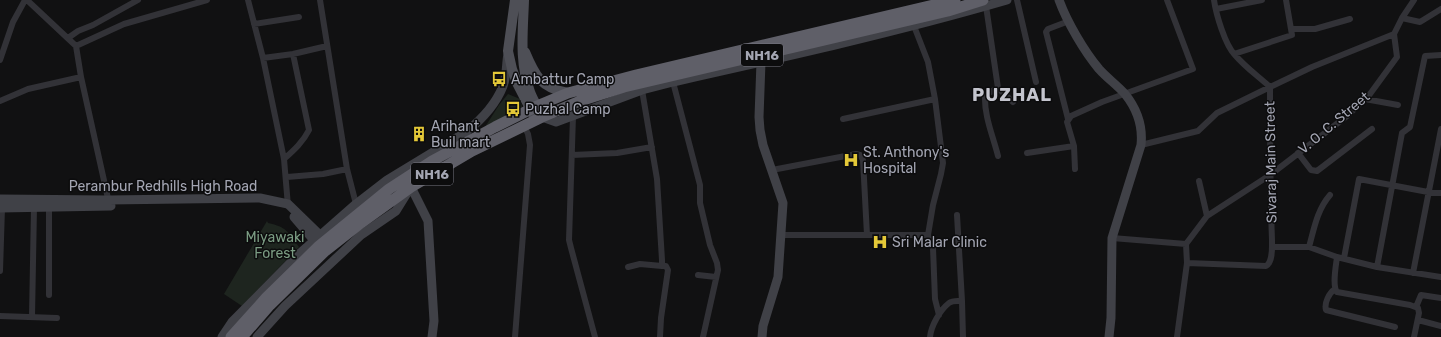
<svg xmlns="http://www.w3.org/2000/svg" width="1441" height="337" font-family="Rubik,sans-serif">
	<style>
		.green { fill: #1e251f }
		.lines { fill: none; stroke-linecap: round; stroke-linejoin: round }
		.street { stroke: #323237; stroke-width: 6 }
		.secondary { stroke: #404147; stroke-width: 9 }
		.primary { stroke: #4e4f56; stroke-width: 10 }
		.highway { stroke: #5f5f68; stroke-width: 11 }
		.labels { text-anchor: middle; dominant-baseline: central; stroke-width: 3; stroke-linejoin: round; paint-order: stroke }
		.shield { fill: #0c0c0d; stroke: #767780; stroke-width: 1 }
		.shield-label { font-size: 13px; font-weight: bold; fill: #a3a5b2 }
		.poi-label { font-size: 14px; fill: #a3a5b2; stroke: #0c0c0d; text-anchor: start }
		.street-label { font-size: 14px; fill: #a3a5b2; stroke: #0c0c0d }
		.park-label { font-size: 14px; fill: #7b9c83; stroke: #0c0c0d }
		.district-label { font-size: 18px; font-weight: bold; letter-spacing: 1px; fill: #c4c5ce; stroke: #0c0c0d }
	</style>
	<rect width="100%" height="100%" fill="#111112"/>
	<path class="green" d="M508 94 520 99 522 107 485 127 499 105Z
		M267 221 268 223C287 227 288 232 299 247L242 306 224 294Z"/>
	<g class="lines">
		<path class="street" d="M27 0 76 46 81 77 109 203
			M248 0 263 58 284 159 288 206
			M320 0 347 169 356 204
			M1017 0 1036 82
			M986 6 998 88 985 95C984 116 993 136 998 156
			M1216 9 1262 0
			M1402 18 1420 22 1441 9
			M254 24 299 17
			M914 26 928 62 935 99 943 163 941 174 933 205 928 235 933 248 935 299 939 315
			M1291 29H1315L1350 19
			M68 38 78 31 93 25 138 0
			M76 46 124 24 207 0
			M1234 54 1292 35 1286 0
			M263 58 293 54 327 46
			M0 60 13 22 25 0
			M673 82 700 185V203L710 245 717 263 718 270 703 337
			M998 88 1013 102
			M1365 99 1398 105
			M0 101 28 89 81 77
			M573 116 569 240 571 248 595 337
			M843 119 935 99
			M1068 119 1046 32 1048 29 1069 21
			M1141 145 1198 131 1217 113 1270 87 1312 67 1394 34
			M1027 153 1074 146
			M1298 153 1311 170 1317 171 1372 129
			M572 155 617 153 652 147
			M284 159C294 150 303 142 309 130L293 54
			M1075 169 1074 146 1067 122 1071 116 1102 102 1193 69 1167 0
			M772 170 856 154 860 155 863 160 867 235
			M287 177 323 174 347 169
			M1199 181 1207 216
			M1428 193H1441
			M957 215 962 301 963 337
			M782 235H928
			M1112 238 1186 244 1207 216 1270 175 1347 116 1370 94 1397 57 1394 34 1402 18 1414 0
			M1272 247H1309L1337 257 1377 267 1441 277
			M1309 247C1314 229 1317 210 1330 195
			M1337 257C1336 265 1332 286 1337 292L1410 305 1418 308 1419 313 1414 337
			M1344 258 1359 179 1428 192
			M1187 263 1266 266C1273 262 1272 247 1272 240 1270 189 1270 138 1270 87 1258 76 1245 67 1235 55 1225 45 1216 14 1214 0
			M628 267 640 264 662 266V260L657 179 642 90
			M1377 267 1402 133 1410 127 1425 56 1441 55
			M0 271 2 208
			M1413 273 1441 129
			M698 275 716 277
			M1335 289C1329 293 1324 303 1326 310L1395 327
			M49 295V207
			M1416 307 1421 295 1441 298
			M0 316 57 318
			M32 317 34 207
			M1418 320 1441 326
			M515 337 530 145 528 134 524 126
			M660 337 661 318 668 270 666 266H662
			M930 337C931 326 940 310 949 303 953 300 958 301 962 301
			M1177 337 1187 263 1186 244"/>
		<path class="secondary" d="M1059 0C1067 22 1084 51 1099 69 1107 78 1117 85 1125 94 1137 109 1143 126 1141 145L1112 238 1111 318 1109 337
			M761 62 759 117 760 130 763 145 783 203 778 277 763 326 762 337
			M542 117 556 122 642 90 673 82C785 57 897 32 1007 0
			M411 187 428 221 434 321 432 337
			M0 199 108 200 260 198 288 204 324 239
			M0 208 111 206
			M294 217 318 245
			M222 337 232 322 298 255 356 204 387 180 466 132C481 120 496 104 503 86 507 76 506 64 508 54
			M257 337 285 306 361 235 396 211 409 190"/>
		<path class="primary" d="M515 0 508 51 512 69 517 83 536 120
			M524 0C523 32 519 61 530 92 533 100 538 108 542 117
			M525 52C535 76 541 88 568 93"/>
		<path class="highway" d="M231 337 266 298 319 246 389 189 432 161 495 127 537 106 568 93 636 75 955 0
			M242 337 270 305 324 252 361 223 411 187 472 151 542 117 580 101 624 87 948 11 983 0"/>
	</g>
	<defs>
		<symbol id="bus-bare" viewBox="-9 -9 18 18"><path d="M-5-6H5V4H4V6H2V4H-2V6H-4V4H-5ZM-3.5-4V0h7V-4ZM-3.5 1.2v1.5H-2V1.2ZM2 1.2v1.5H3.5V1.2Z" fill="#e4c838" stroke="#0c0c0d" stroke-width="2.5" paint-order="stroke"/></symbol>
		<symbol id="building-bare" viewBox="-9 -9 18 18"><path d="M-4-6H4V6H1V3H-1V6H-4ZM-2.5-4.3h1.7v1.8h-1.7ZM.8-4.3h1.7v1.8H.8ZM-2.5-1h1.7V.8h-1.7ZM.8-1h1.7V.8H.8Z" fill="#e4c838" stroke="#0c0c0d" stroke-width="2.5" paint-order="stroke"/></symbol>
		<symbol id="hospital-bare" viewBox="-9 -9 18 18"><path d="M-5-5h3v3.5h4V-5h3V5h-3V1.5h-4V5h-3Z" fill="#e4c838" stroke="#0c0c0d" stroke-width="2.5" paint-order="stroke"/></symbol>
	</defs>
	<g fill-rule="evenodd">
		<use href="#bus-bare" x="488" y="68" width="22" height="22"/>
		<use href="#bus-bare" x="502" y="98" width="22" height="22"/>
		<use href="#building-bare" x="408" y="123" width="22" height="22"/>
		<use href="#hospital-bare" x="840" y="149" width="22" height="22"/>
		<use href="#hospital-bare" x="869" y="231" width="22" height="22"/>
	</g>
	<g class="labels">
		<g class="shield">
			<rect x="741" y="44" width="42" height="22" rx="3"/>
			<rect x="411" y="163" width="42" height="22" rx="3"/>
		</g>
		<g class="shield-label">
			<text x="762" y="55">NH16</text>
			<text x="432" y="174">NH16</text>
		</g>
		<g class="poi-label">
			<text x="511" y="79">Ambattur Camp</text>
			<text x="525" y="109">Puzhal Camp</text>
			<text x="431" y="126">Arihant<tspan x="431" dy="16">Buil mart</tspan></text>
			<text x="863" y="152">St. Anthony's<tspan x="863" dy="16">Hospital</tspan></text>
			<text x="892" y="242">Sri Malar Clinic</text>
		</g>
		<g class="street-label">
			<text transform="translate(1334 123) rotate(-40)">V. O. C. Street</text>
			<text transform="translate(1271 162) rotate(-91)">Sivaraj Main Street</text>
			<text x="163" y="186">Perambur Redhills High Road</text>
		</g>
		<g class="park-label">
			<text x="275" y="237">Miyawaki<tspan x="275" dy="16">Forest</tspan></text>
		</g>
		<g class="district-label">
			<text x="1012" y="95">PUZHAL</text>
		</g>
	</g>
</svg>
